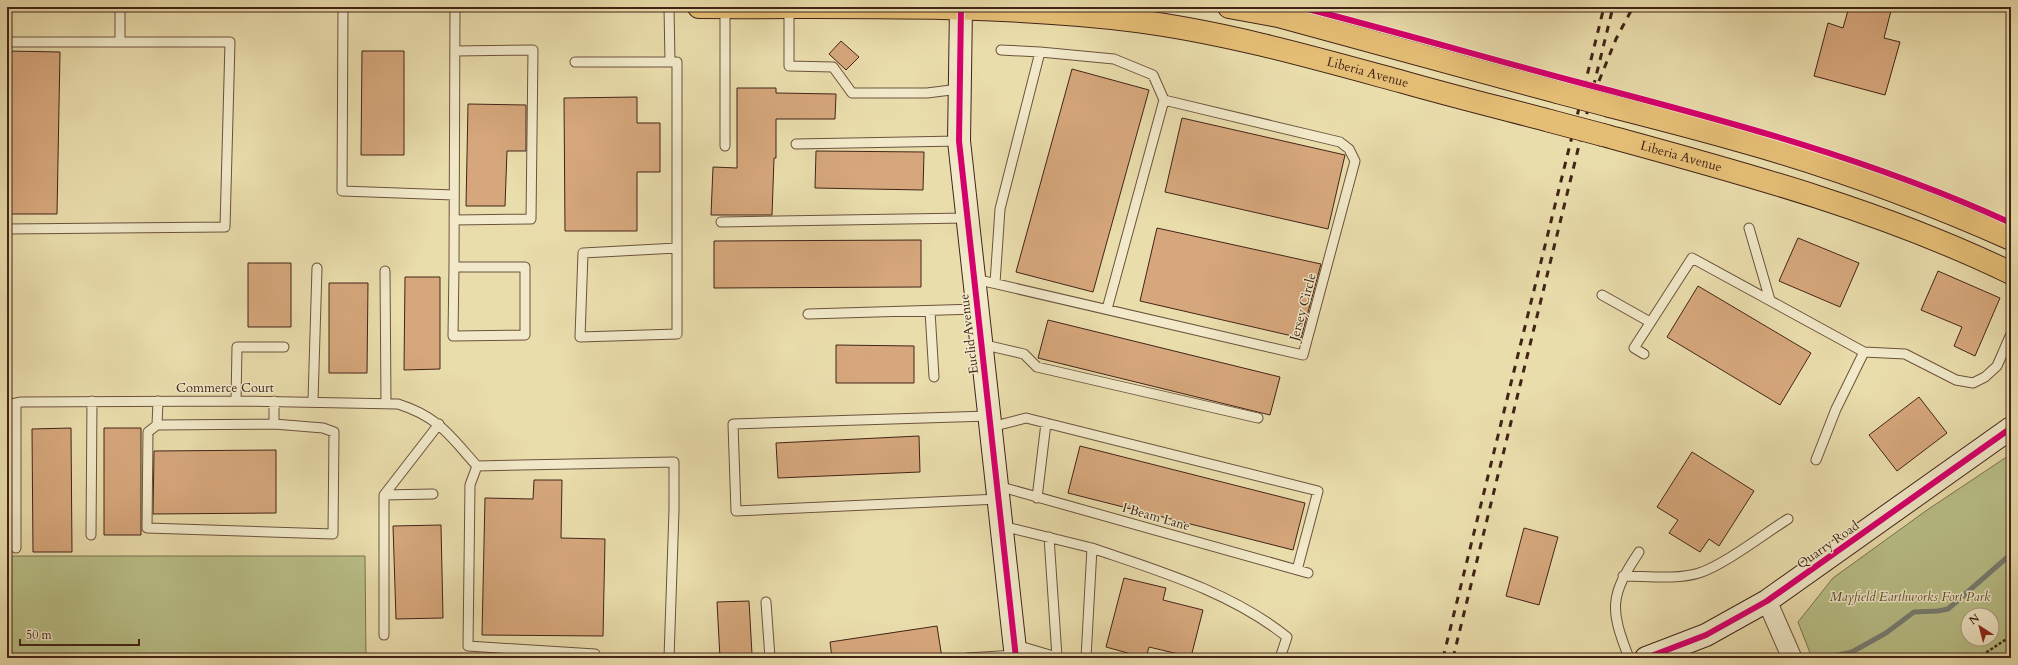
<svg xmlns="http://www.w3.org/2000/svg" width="2018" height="665" font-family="Cardo,serif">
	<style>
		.green { fill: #b9c088; stroke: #7e7250; fill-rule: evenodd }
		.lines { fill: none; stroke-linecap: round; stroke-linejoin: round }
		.stream { stroke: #777e75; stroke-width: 5 }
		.building { fill: #d6a77c; stroke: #422417 }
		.lane-casing { stroke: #6c523c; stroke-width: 11 }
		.street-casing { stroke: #6c523c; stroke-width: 21 }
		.secondary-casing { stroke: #422417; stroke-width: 24 }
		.highway-casing { stroke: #422417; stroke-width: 24 }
		.path { stroke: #422417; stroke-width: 2.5; stroke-dasharray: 3 2; stroke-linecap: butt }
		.lane { stroke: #f1e9c9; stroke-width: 9 }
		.street { stroke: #f1e9c9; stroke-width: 19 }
		.secondary { stroke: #f1e9c9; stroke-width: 22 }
		.highway { stroke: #e5be76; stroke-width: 22 }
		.rail { stroke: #422417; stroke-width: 3; stroke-dasharray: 7 7; stroke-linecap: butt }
		.highway-bridge-casing { stroke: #422417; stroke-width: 24; stroke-linecap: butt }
		.highway-bridge { stroke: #e5be76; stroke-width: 22 }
		.cycleway-casing { stroke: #f1e9c9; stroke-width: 8 }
		.cycleway { stroke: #d6006c; stroke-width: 6 }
		.labels { text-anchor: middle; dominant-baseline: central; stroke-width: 3; stroke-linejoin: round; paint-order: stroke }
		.street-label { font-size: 13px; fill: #422417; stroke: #f1e9c9 }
		.park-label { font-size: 13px; font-style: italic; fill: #604b33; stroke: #f1e9c9 }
	</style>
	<rect width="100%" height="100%" fill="#eaddac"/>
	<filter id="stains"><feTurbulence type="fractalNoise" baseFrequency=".005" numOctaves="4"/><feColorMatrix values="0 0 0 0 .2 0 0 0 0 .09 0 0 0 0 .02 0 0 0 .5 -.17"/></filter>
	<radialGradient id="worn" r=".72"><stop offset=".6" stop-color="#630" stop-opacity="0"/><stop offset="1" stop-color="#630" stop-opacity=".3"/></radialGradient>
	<path class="green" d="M2011 454V658H1812L1798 622 1833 578 1927 510ZM1968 615H1992V639H1968Z
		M7 556H365L366 658H7Z"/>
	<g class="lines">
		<path class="stream" d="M1824 658 1852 652 1886 633 1914 612 1938 611 1948 609 2011 554"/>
	</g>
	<path class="building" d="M1849 7H1892L1884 38 1900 42 1885 95 1814 76 1828 23 1843 28Z
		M841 41 859 57 846 70 829 54Z
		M7 51 60 52 57 214H7Z
		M362 51H404V155H361Z
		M1072 69 1149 90 1093 292 1016 272Z
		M737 88H776V93L836 94 835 119H776V158H774L772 215H711L713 167 737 168Z
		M637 97V123H660V172H637V231H565L564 98Z
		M468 104 526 105V151H507L505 206H466Z
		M1182 118 1345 155 1328 229 1165 192Z
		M816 151 924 152 923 190 815 188Z
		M1157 228 1321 264 1301 338 1140 301Z
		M1798 238 1859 263 1840 307 1779 281Z
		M921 240V287L714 288V241Z
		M248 263H291V327H248Z
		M1938 271 2000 298 1975 356 1954 346 1962 327 1921 310Z
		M405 277H440V369L404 370Z
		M329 283H368L367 373H329Z
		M1698 286 1811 353 1780 405 1667 337Z
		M1048 320 1280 377 1270 415 1038 358Z
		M836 345 914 346V383H836Z
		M1919 397 1947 433 1897 471 1869 435Z
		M71 428 72 552H33L32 429Z
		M104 428H141V535H104Z
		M919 436 920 472 778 478 776 443Z
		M1080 446 1305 503 1293 550 1068 493Z
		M276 450V513L153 514 154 451Z
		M1692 452 1754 491 1719 546 1709 539 1700 552 1669 533 1678 520 1657 507Z
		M534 480H562L561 538 605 539 603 636 482 635 485 498 533 499Z
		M441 525 443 618 396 619 393 526Z
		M1524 528 1558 537 1539 605 1506 596Z
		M1124 578 1166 588 1163 600 1203 610 1191 657 1149 647 1146 658 1106 647Z
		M749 601 752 654 745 655V658H720L717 602Z
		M937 626 942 658H832L830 642Z"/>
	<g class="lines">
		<defs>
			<path id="lane" d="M120 7V42
				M343 7 342 191 454 195
				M669 7 670 62
				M789 8V66L833 67 852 93H927L959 89
				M7 42H230L225 227 7 229
				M1001 50 1040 52
				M575 62H677V334L580 337 583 253 677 248
				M796 144 959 141
				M725 146V7
				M454 220 531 219 533 50 455 51
				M721 222 967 218
				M1749 228 1770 300
				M454 267H525V335L453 336Z
				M454 267 455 7
				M385 271 386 403
				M975 279 1303 355 1355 161 1349 149 1340 142 1164 100
				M995 283 1000 209 1040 52 1114 59 1153 75 1164 100 1107 309
				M1602 295 1650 322
				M930 311 934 377
				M808 314 977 309
				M981 344 1024 354 1037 367 1258 418
				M1644 354 1634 348 1692 258 1864 352
				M236 401 237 347H284
				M274 401V424
				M313 401 317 268
				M16 403V548
				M7 405 21 402 236 401 398 404C439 417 450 436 477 466L674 462V510L669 658
				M989 416 733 424 736 511 999 499
				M157 425 148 432 147 528 333 534 334 432 323 428 274 424 157 425 158 401
				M991 427 1026 418 1318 491 1297 570
				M1816 460 1836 409 1864 352 1905 354 1956 380 1973 383 1985 377 1997 366 2011 334
				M477 466 470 485 468 646 595 654V658
				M998 486 1308 573
				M384 495 433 494
				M1037 498 1046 423
				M1002 526 1092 548 1086 658
				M91 535 92 401
				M1049 537 1057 657
				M1092 548C1159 571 1231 592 1287 637L1280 658
				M1623 576C1647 576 1676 580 1699 573 1724 565 1764 534 1788 519
				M766 602 770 658
				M384 635V495L439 424
				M1016 645 1060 658
				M967 658 1016 655
				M1629 658C1610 609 1609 597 1639 552"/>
			<path id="street" d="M1767 601 1792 658"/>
			<path id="secondary" d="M961 7 959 141 1016 658
				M1646 658 1706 635 1767 601 2011 428"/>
			<g id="highway">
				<path id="s1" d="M699 7C845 8 992 3 1137 21 1228 33 1315 58 1403 82 1452 96 1501 108 1550 121"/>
				<path d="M1229 7 1278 16 1557 92"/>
				<path d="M1610 106C1661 119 1712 132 1762 147 1847 172 1930 203 2011 239"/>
				<path id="s2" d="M1603 135C1742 173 1881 210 2011 273"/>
			</g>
		</defs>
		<use href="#lane" class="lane-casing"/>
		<use href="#street" class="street-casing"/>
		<use href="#secondary" class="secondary-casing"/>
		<use href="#highway" class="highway-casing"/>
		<path class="path" d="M1978 658 2011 636"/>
		<use href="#lane" class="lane"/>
		<use href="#street" class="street"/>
		<use href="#secondary" class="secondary"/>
		<use href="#highway" class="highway"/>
		<path class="rail" d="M1599 81 1616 39 1633 7
			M1443 658 1604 7
			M1453 658 1613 7"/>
		<defs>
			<path id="highway-bridge" d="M1557 92 1610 106
				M1550 121 1603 135"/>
		</defs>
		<use href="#highway-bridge" class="highway-bridge-casing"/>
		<use href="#highway-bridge" class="highway-bridge"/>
		<defs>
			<path id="cycleway" d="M1300 7C1394 31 1487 58 1581 83 1727 121 1874 160 2011 223
				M961 8 959 141 1016 658
				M1646 658 1706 635 1767 601 2011 428"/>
		</defs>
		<use href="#cycleway" class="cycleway-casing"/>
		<use href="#cycleway" class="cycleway"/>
	</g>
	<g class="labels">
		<g class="street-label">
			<text stroke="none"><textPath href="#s1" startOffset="675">Liberia Avenue</textPath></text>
			<text stroke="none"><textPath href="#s2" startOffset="81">Liberia Avenue</textPath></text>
			<text transform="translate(1303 307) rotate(-75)">Jersey Circle</text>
			<text transform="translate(969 334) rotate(-97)">Euclid Avenue</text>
			<text x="225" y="388">Commerce Court</text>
			<text transform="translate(1156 517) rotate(16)">I Beam Lane</text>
			<text transform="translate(1828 545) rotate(-35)">Quarry Road</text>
		</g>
		<g class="park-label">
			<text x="1910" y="597">Mayfield Earthworks Fort Park</text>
		</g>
	</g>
	<rect width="2018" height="665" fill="none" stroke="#eaddac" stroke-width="24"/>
	<rect x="8" y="8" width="2002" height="649" fill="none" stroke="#422417" stroke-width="2"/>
	<rect x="12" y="12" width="1994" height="641" fill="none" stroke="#422417"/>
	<g transform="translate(1980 627) rotate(324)"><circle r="19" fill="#f1e9c9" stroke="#ab9a82"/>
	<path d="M0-3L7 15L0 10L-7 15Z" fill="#8f2418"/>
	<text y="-6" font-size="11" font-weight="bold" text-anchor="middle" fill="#422417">N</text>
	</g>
	<path d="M20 639v6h119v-6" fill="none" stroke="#422417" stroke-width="2"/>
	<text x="26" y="639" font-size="12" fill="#422417" stroke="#f1e9c9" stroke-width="3" paint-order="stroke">50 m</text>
	<rect width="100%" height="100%" filter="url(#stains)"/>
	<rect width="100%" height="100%" fill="url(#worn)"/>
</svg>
